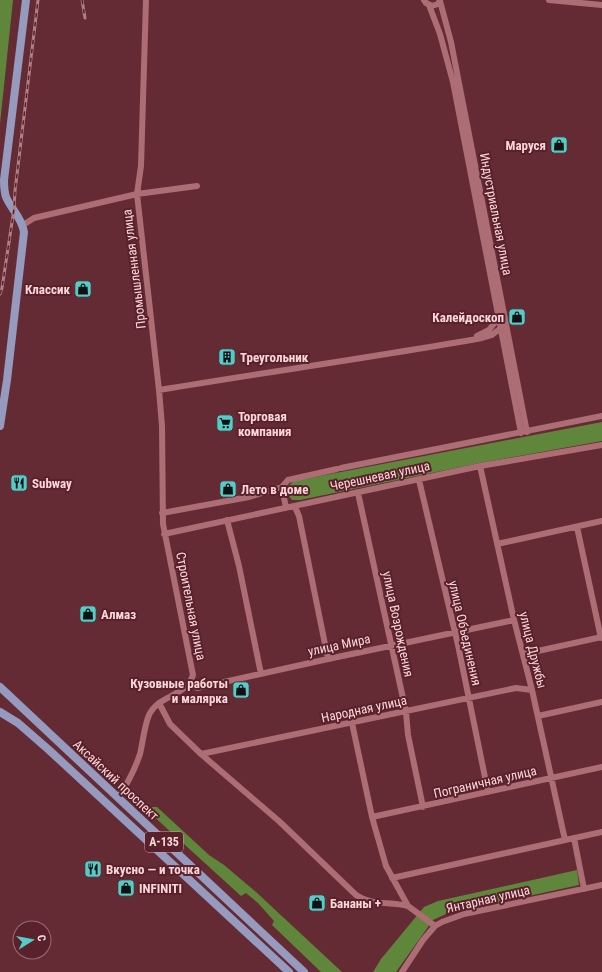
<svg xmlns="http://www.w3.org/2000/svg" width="602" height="972" font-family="'Roboto Condensed',sans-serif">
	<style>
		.forest { fill: #5f863a }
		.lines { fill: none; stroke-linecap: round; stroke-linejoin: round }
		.minor { stroke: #ad6d75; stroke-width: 6 }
		.major { stroke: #969abe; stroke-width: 8 }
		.rail-casing { stroke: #b08087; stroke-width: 3 }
		.rail { stroke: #59212b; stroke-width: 1.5; stroke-dasharray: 4.5; stroke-linecap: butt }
		.labels { text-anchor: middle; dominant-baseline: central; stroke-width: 4; stroke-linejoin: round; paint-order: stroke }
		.shield { fill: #59212b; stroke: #caa0a5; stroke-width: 1 }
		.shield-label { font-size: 12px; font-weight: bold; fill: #fbd6d9 }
		.poi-label { font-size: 13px; font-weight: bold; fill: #fbd6d9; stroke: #59212b; text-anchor: start }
		.street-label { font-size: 13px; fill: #fbd6d9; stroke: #59212b }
	</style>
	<rect width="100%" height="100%" fill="#652b35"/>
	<path class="forest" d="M0 0H13L0 124Z
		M602 422V441L480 463 300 500H292L286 492 287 487 294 481Z
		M152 807H157L209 855 224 865 256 892 342 972H321L272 925 274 921 258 903 246 893 241 896 150 813Z
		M577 870 579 885 446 914 433 920 396 972H373L381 959 424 907 438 901Z"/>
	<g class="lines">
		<path class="minor" d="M424 0 426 3 432 6 438 4 440 0
			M549 0 602 5
			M440 1 451 42 527 432
			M429 5 440 34 453 82 521 433
			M23 225 34 218 137 194 197 186
			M477 336 489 330 499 317
			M159 390C267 372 375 357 482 338L492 335 502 327
			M480 466 514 620 532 690 565 840
			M341 468 602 416
			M419 480 458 645 488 792
			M282 487 286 508
			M358 493 406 712 408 735 423 807
			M295 507 299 516 328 659
			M162 513 249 497 282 487 288 480 337 469
			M227 520 239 566 261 674
			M577 527 601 638
			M164 534 480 466 602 445
			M497 544 602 521
			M524 654 602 637
			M191 683 197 688 328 659 514 620
			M159 703 170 724 201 754 280 822 356 895C372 906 389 901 408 906
			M538 716 602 702
			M352 723 372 817 386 866 408 906 435 926
			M201 754 516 688 532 690
			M118 798C128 783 134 772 140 754 143 742 144 727 149 715 158 695 186 697 193 675L163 524 162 426 159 390 137 194 141 166 146 0
			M372 817 602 767
			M574 838 584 889
			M392 878 602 832
			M402 972 423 940 435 926 442 922 464 914 602 885"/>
		<path class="major" d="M0 426 7 380 24 232C22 218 11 209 6 197 4 191 4 186 4 180L26 0
			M0 687 304 972
			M0 712 18 723 49 750 289 972"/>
		<defs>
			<path id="rail" d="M82 0 85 18
				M0 294 2 288 14 209 15 191 38 0"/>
		</defs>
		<use href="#rail" class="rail-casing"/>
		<use href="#rail" class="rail"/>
	</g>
	<defs>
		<symbol id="shop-square" viewBox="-11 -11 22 22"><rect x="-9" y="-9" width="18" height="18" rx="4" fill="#54cdc8" stroke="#59212b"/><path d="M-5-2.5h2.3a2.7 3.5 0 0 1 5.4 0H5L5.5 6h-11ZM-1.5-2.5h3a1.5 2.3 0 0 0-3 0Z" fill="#111"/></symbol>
		<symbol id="building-square" viewBox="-11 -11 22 22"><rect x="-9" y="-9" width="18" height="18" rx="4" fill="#54cdc8" stroke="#59212b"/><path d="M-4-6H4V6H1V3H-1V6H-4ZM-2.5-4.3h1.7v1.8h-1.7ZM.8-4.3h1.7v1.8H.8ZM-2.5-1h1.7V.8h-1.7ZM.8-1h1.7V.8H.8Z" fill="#111"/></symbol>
		<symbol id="supermarket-square" viewBox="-11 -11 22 22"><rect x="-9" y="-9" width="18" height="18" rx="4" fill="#54cdc8" stroke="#59212b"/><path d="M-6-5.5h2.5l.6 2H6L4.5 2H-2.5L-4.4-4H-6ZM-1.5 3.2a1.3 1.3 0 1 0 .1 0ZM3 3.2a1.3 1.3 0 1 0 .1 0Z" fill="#111"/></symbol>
		<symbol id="restaurant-square" viewBox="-11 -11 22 22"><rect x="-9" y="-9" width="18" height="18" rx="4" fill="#54cdc8" stroke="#59212b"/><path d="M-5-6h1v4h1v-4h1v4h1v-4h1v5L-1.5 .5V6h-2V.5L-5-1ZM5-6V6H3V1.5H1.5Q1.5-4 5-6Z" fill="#111"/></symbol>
	</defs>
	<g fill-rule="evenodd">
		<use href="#shop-square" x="549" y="135" width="20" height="20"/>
		<use href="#shop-square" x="73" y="279" width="20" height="20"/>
		<use href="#shop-square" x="507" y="307" width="20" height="20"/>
		<use href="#building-square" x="217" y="347" width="20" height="20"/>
		<use href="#supermarket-square" x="215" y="413" width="20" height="20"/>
		<use href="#restaurant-square" x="9" y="473" width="20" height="20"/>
		<use href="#shop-square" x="218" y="479" width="20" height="20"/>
		<use href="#shop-square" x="78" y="604" width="20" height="20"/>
		<use href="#shop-square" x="231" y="680" width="20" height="20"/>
		<use href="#restaurant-square" x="83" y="859" width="20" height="20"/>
		<use href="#shop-square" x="116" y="878" width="20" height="20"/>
		<use href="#shop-square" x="307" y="893" width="20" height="20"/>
	</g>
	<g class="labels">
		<rect class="shield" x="145" y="832" width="38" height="20" rx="3"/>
		<g class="shield-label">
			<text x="164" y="842">А-135</text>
		</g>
		<g class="poi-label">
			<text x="546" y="145" text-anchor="end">Маруся</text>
			<text x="70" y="289" text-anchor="end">Классик</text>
			<text x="504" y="317" text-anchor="end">Калейдоскоп</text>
			<text x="240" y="357">Треугольник</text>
			<text x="238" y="416">Торговая<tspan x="238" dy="15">компания</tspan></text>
			<text x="32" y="483">Subway</text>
			<text x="241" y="489">Лето в доме</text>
			<text x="101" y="614">Алмаз</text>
			<text x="228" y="683" text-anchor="end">Кузовные работы<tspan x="228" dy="15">и малярка</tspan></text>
			<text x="106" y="869">Вкусно — и точка</text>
			<text x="139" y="888">INFINITI</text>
			<text x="330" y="903">Бананы +</text>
		</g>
		<g class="street-label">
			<text transform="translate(496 214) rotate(79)">Индустриальная улица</text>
			<text transform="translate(134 269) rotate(-97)">Промышленная улица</text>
			<text transform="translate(380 476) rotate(-12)">Черешневая улица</text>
			<text transform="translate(191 606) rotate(79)">Строительная улица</text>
			<text transform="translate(398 624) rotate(78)">улица Возрождения</text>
			<text transform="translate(465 633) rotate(77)">улица Объединения</text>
			<text transform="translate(339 645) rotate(-12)">улица Мира</text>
			<text transform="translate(533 650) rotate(76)">улица Дружбы</text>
			<text transform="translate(364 709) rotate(-12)">Народная улица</text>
			<text transform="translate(116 780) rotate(43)">Аксайский проспект</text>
			<text transform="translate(485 782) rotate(-13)">Пограничная улица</text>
			<text transform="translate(488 899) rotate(-13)">Янтарная улица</text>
		</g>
	</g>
	<g transform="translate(32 940) rotate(79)"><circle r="19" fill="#59212b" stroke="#9a6971"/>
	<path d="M0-3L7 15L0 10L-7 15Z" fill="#54cdc8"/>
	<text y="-6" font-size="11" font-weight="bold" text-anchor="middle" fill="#fbd6d9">С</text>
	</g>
</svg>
